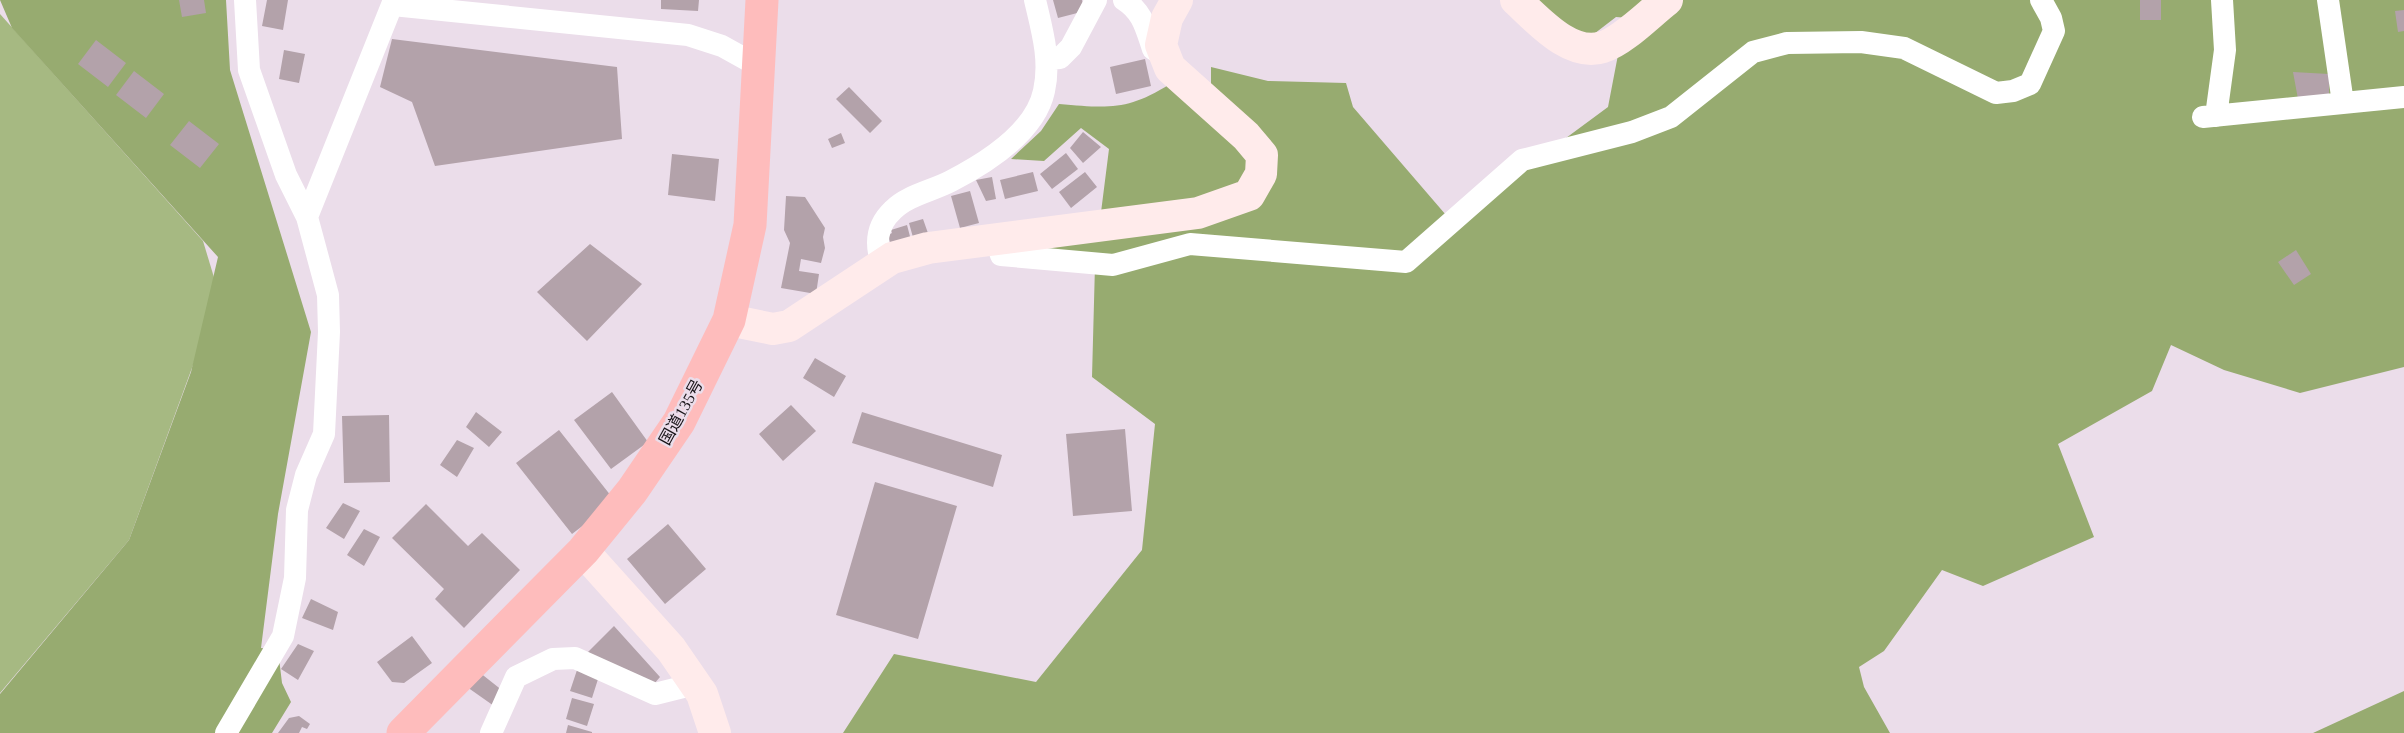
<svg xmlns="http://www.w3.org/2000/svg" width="2404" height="733" font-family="'Times New Roman','Noto Sans JP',serif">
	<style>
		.green { fill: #a6b982 }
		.forest { fill: #97ab70 }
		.building { fill: #b3a2aa }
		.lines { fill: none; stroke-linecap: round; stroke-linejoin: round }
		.street { stroke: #fff; stroke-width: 22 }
		.secondary { stroke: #ffebeb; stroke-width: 32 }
		.highway { stroke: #febcbc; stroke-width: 33 }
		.labels { text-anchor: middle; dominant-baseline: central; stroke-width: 5; stroke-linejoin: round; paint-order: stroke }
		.street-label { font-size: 16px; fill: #181418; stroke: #ebddea }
	</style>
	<rect width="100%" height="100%" fill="#ebddea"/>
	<path class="green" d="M0 14 203 241 219 294 129 540 0 693Z"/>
	<path class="forest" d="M0 0H226L230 70 311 332 278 514 261 648 278 650 282 683 291 702 272 733H0V694L129 540 191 372 218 257 12 28Z
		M1519 0H2404V367L2300 393 2224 370 2171 345 2152 391 2058 444 2094 537 1983 586 1942 570 1884 651 1859 667 1864 687 1890 733H843L894 654 1036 682 1142 550 1155 424 1092 377 1095 265 1027 247 1098 236 1109 149 1081 128 1044 161 1011 159 1041 131 1059 104C1108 108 1127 111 1170 84L1211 92V67L1268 81 1346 83 1353 107 1452 222 1608 107 1622 34 1643 19 1616 17 1577 47Z
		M2404 691V733H2313Z"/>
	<path class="building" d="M179 0H204L206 13 182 17Z
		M267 0H288L283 30 262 26Z
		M661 0H699L698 11 661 9Z
		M1053 0H1082L1085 11 1058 18Z
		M2140 0H2161V20H2140Z
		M2404 10V31L2398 32 2395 11Z
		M392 39 617 67 622 139 435 166 412 102 380 87Z
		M96 40 126 63 108 87 78 64Z
		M284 50 305 54 299 83 279 79Z
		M1145 59 1151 86 1116 94 1110 67Z
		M134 71 164 94 146 118 116 95Z
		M2293 72 2329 74V98L2298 99Z
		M849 87 882 121 870 133 836 99Z
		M189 121 219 144 200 168 170 145Z
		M1083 132 1101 147 1083 163 1070 148Z
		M841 133 845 143 832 148 828 139Z
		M1066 153 1078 169 1052 189 1040 174Z
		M672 154 719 159 715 201 668 195Z
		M1033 172 1038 191 1005 199 1000 180Z
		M1085 172 1097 187 1071 208 1059 192Z
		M992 177 996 199 986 201 976 180Z
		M970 191 979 223 960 228 951 196Z
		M786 196 805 197 825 228 823 237 825 248 821 263 801 259 799 271 819 274 816 294 781 288 790 243 784 230Z
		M923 219 929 236 914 241 909 223Z
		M907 225 912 244 892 249 888 235 892 233 891 230Z
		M590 244 642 284 587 341 537 292Z
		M2296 250 2311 274 2294 285 2278 262Z
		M815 358 846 376 834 397 803 378Z
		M612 392 648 442 611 469 574 420Z
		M791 405 816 431 783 461 759 434Z
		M476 412 502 432 489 447 466 427Z
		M862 412 1002 455 993 487 852 443Z
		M389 415 390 482 344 483 342 416Z
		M1125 429 1132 511 1073 516 1066 434Z
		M559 430 615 501 572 534 516 463Z
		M457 440 474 448 457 477 440 465Z
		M875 482 957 506 918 639 836 615Z
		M343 503 360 511 344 539 326 528Z
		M426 504 468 546 482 533 520 570 464 628 435 599 444 589 392 538Z
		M668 524 706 569 665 604 627 559Z
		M364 529 380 537 364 566 347 555Z
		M311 599 338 612 333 630 302 618Z
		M614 626 660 677 649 690 587 653Z
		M412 636 432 663 404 683 392 682 377 662Z
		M298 644 314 651 298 680 281 669Z
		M577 670 599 676 592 698 570 691Z
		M479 672 503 691 494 706 467 687Z
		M572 698 594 704 587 726 566 719Z
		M299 716 310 724 307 729 302 727 299 733H278L289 718Z
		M568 725 592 732V733H566Z"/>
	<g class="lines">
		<path class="street" d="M1124 0C1143 12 1146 29 1153 49L1164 56
			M2328 0 2343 103
			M393 5 688 35 722 46 758 66
			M1047 59 1060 58 1071 47 1096 0
			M2216 116 2225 50 2222 0
			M2203 117 2404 97
			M307 217 394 0
			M995 238 1001 255 1113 265 1190 244 1406 262 1522 160 1632 132 1671 117 1753 52 1787 43 1861 42 1904 48 1996 93 2013 91 2030 84 2054 31 2051 18 2041 0
			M882 264C875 244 876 226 893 210 908 195 932 191 951 181 986 163 1035 133 1044 91 1051 60 1042 30 1035 0
			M226 733 283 636 295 578 297 510 306 475 324 434 329 332 328 295 307 217 286 175 249 70 245 0
			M491 733 516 677 553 659 575 658 655 694 695 684"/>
		<path class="secondary" d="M1516 0C1537 19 1570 58 1603 47 1623 41 1650 13 1667 0
			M729 320 773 329 789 326 892 258 928 248 1198 213 1249 195 1261 174 1262 155 1246 136 1170 68 1161 45 1167 18 1177 0
			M583 551 671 649 702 694 715 733"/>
		<path class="highway" d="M403 733 583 551 632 491 679 422 729 320 750 225 762 0"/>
	</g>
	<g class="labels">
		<g class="street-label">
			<text transform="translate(681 412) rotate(-61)">国道135号</text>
		</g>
	</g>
</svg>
